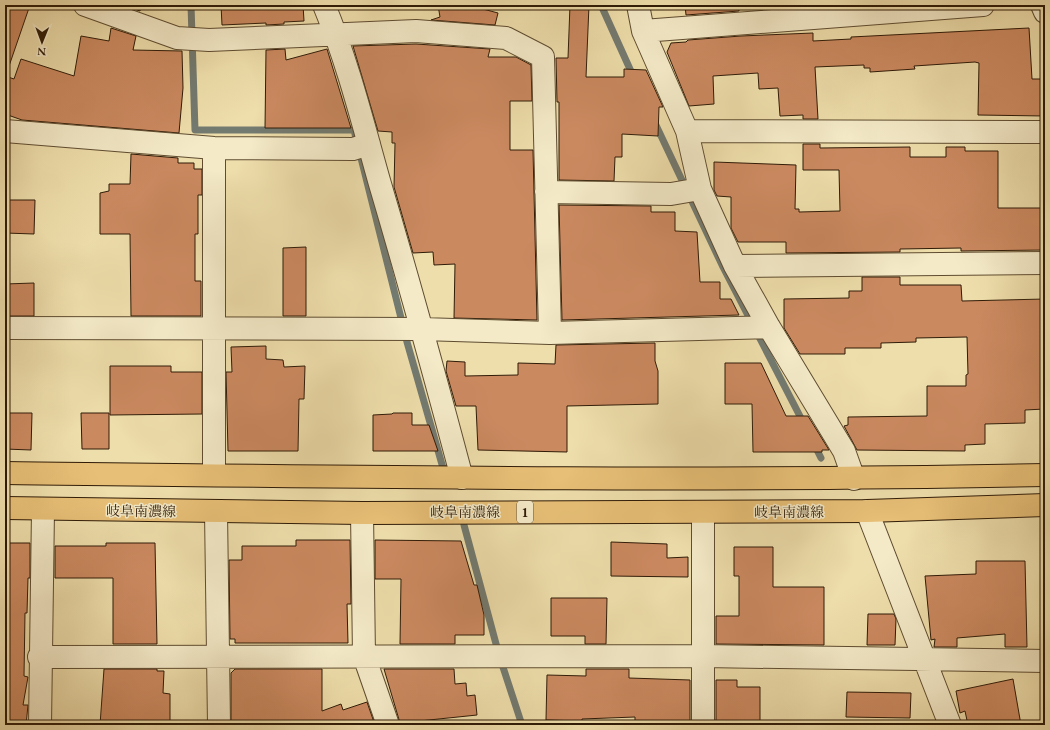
<svg xmlns="http://www.w3.org/2000/svg" width="1050" height="730" font-family="'EB Garamond','Noto Serif JP',serif">
	<style>
		.lines { fill: none; stroke-linecap: round; stroke-linejoin: round }
		.stream { stroke: #737a70; stroke-width: 7 }
		.building { fill: #cb8960; stroke: #2f1b07 }
		.minor-casing { stroke: #5f4c30; stroke-width: 24 }
		.primary-casing { stroke: #2f1b07; stroke-width: 24 }
		.minor { stroke: #f4eac8; stroke-width: 22 }
		.primary { stroke: #e7bf76; stroke-width: 22 }
		.labels { text-anchor: middle; dominant-baseline: central; stroke-width: 3; stroke-linejoin: round; paint-order: stroke }
		.shield { fill: #f4eac8; stroke: #6a5941; stroke-width: 1 }
		.shield-label { font-size: 13px; font-weight: bold; fill: #2f1b07 }
		.street-label { font-size: 14px; fill: #2f1b07; stroke: #f4eac8 }
	</style>
	<rect width="100%" height="100%" fill="#eedeab"/>
	<filter id="stains"><feTurbulence type="fractalNoise" baseFrequency=".005" numOctaves="4"/><feColorMatrix values="0 0 0 0 .2 0 0 0 0 .09 0 0 0 0 .02 0 0 0 .5 -.17"/></filter>
	<radialGradient id="worn" r=".72"><stop offset=".6" stop-color="#630" stop-opacity="0"/><stop offset="1" stop-color="#630" stop-opacity=".3"/></radialGradient>
	<g class="lines">
		<path class="stream" d="M191 5 195 130H354L407 342 443 468
			M601 5 634 78
			M654 121 723 267 804 424
			M814 444 821 458
			M464 525 499 655 522 725"/>
	</g>
	<path class="building" d="M5 5H30L8 69H5Z
		M122 5H141L140 11Z
		M221 5H303L304 21 284 22V24L266 25V23L222 25Z
		M438 5H468L498 13 495 25 431 20 440 17Z
		M570 5H589L586 77H624V69L646 70 663 107H659L658 136 622 134V157H615L614 181 559 180V102H557L556 58H568Z
		M685 5H739V11L686 15Z
		M111 28 136 36 133 50 182 51 183 88 179 133 22 120 5 114V76L14 79 21 59 74 76 81 36 109 41Z
		M1029 28 1032 79H1045V116L978 115 979 63 975 62 914 66 915 69 870 72V68H864V65L815 67 818 119H803V115L780 116 778 88 759 89 758 73 713 76 714 104 689 106 667 52 671 43 686 42 688 40 741 36 813 33V41L851 39V37Z
		M416 44 490 49 488 57H516L531 65 532 101H510V150H533L537 320 454 318 455 264 434 265 433 252 413 253 394 187 395 143H392V132L378 131 353 46Z
		M285 49 286 60 327 49 351 128H265L266 50Z
		M803 144H820V148L910 147V157H946V147H965V151H998V208H1044L1045 250 961 251V248L900 249V252L786 253V242H738L731 228V197L717 196 714 190V162L796 165 795 209H799V212L840 211 839 170H803Z
		M131 154 178 158V163H194V169H202V195H198V234H195V281H201V316H131L130 234H100V193L109 191V184H130Z
		M5 200H35L34 234 5 233Z
		M559 205 651 206V212H675V231L697 232 700 282H720V299H731L739 315 562 320Z
		M306 247V316H283V248Z
		M862 277H900V285H961L962 301 1045 299V409L1025 410V423L985 424V444L965 445V451L857 450 844 426 848 425V417L927 416V386H966V375L968 374 967 337 916 338V342L881 343V348H845V354H800L784 328V299L849 298V291H862Z
		M34 283V316H5V284Z
		M655 343V361L658 371V404L567 406V452L478 450 476 406H456L446 371 447 361 465 362V376L518 375V363L555 364 556 345Z
		M266 346V359L283 360 284 367 305 366 304 399H299L298 451H228L226 372H232L231 347Z
		M725 363H761L786 416H808L829 450H822V452H753L752 404H725Z
		M110 366H171V372H202V414L110 415Z
		M5 413H32L31 450 5 449Z
		M81 413H109V449H82Z
		M393 413H412V425H429L438 451H373V415L392 414Z
		M296 540H350L351 604H347L348 643H235V639H230L229 560H242V546H296Z
		M375 540 461 541 474 585H477L484 615V635H455V644H400L401 579H375Z
		M611 542 667 544V558L688 557V577L611 576Z
		M5 543H30V578H28L27 613H25L24 676 28 677 23 705H28L26 725H5Z
		M106 543H155L157 644H113V578H55V546H106Z
		M734 547H773V587H824V645L716 644V616H739V576H734Z
		M976 561H1025L1027 647H1005V634L957 638V647H934L935 639 931 640 925 576 976 574Z
		M551 598H607L606 644H585V636H551Z
		M868 614H894L896 619 895 645H867Z
		M104 669H157V671H164L163 693 170 694V725H100Z
		M235 669H322V711L341 704 343 710 367 702 375 725H231V673Z
		M384 669H454L455 684 466 683 467 696 475 695 477 715 400 723Z
		M586 669H629V678L690 680V723L635 722V717L582 719V721L546 720 547 675 586 676Z
		M1013 679 1021 725H990L989 721 968 725 965 711 960 713 956 691Z
		M716 680H737V687H760V722L716 721Z
		M847 692 911 693 910 718 846 717Z"/>
	<g class="lines">
		<defs>
			<path id="minor" d="M85 5 177 38 209 40 416 31 506 38 543 57 550 333
				M324 5C348 63 363 124 380 184 409 282 436 380 462 478
				M638 5 643 31 687 131 700 189 735 266 769 327 844 451 854 479
				M1042 5 1045 12
				M643 31 983 5
				M5 131 214 148 353 149 369 144
				M687 131 1045 132
				M214 148V475
				M546 192 671 194 700 189
				M735 266 1045 263
				M5 328 422 329 550 333 769 327
				M867 511 950 725
				M216 512 219 725
				M703 512V725
				M362 513 364 656 388 725
				M39 657 703 656 1045 661
				M40 725 43 510"/>
			<path id="primary" d="M5 473C352 477 698 482 1045 475
				M5 508 362 513 867 511 1045 505"/>
		</defs>
		<use href="#minor" class="minor-casing"/>
		<use href="#primary" class="primary-casing"/>
		<use href="#minor" class="minor"/>
		<use href="#primary" class="primary"/>
	</g>
	<g class="labels">
		<rect class="shield" x="517" y="501" width="16" height="22" rx="3"/>
		<g class="shield-label">
			<text x="525" y="512">1</text>
		</g>
		<g class="street-label">
			<text transform="translate(141 511) rotate(1)">岐阜南濃線</text>
			<text x="465" y="512">岐阜南濃線</text>
			<text x="789" y="512">岐阜南濃線</text>
		</g>
	</g>
	<rect width="1050" height="730" fill="none" stroke="#eedeab" stroke-width="20"/>
	<rect x="6" y="6" width="1038" height="718" fill="none" stroke="#2f1b07" stroke-width="2"/>
	<rect x="10" y="10" width="1030" height="710" fill="none" stroke="#2f1b07"/>
	<g transform="translate(42 42) rotate(181)" stroke="#f4eac8" stroke-width="3" paint-order="stroke">
	<path d="M0-3L7 15L0 10L-7 15Z" fill="#2f1b07"/>
	<text y="-6" font-size="11" font-weight="bold" text-anchor="middle" fill="#2f1b07">N</text>
	</g>
	<rect width="100%" height="100%" filter="url(#stains)"/>
	<rect width="100%" height="100%" fill="url(#worn)"/>
</svg>
